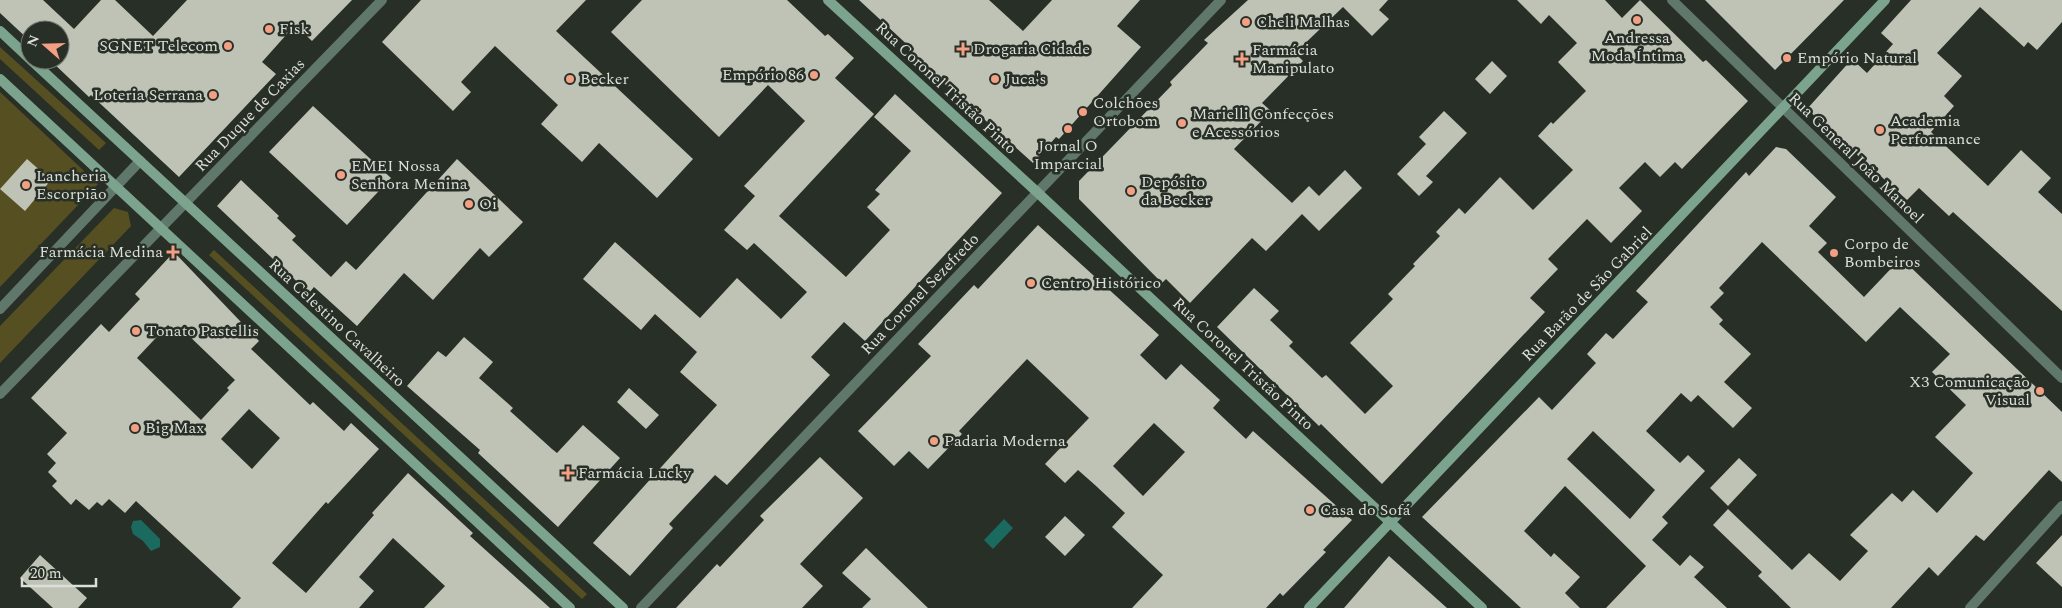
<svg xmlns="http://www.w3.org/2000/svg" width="2062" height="608" font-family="Spectral,serif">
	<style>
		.green { fill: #564f21 }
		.water { fill: #1a6a5f }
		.building { fill: #bfc3b6; fill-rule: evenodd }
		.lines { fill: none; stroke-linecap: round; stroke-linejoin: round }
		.minor { stroke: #60786b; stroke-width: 10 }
		.secondary { stroke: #7ca38e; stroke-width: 10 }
		.poi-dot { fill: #f39f84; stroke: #282f26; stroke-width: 2 }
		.labels { text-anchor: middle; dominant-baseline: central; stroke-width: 5; stroke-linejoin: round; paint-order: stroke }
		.poi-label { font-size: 16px; fill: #dadfd9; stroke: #282f26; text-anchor: start }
		.street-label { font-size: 16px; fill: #dadfd9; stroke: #282f26 }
	</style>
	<rect width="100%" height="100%" fill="#282f26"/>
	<path class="green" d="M0 47 106 143 99 150 0 59Z
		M0 92 98 184 0 287Z
		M114 208 128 212 131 226 0 363V326Z
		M214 250 587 594 582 599 209 255Z"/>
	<path class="water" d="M1004 519 1013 528 993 549 984 540Z
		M141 520 160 539V547L151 551 143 541 133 534 131 527 133 521Z"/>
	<path class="building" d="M0 0H43L74 29 101 0H115L153 36 187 0H352L312 41 295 25 262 62 276 74 179 177 106 109 91 95 89 97 50 60H60V30H30V41L0 13Z
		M421 0H586L556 31 693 159 657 198 599 143 582 162 541 124 558 105 495 46 461 82 471 92 453 111 382 42Z
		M642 0H787L825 36 828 34 854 58 835 78 874 114 779 216 846 277 890 230 867 207 880 194 875 190 911 151 874 117 895 94 1002 193 865 341 844 322 811 357 830 375 727 485 715 475 669 524 673 528 630 576 593 543 717 405 680 372 697 352 655 314 641 330 583 279 615 242 700 318 737 278 781 319 807 292 754 243 747 250 724 230 755 196 744 186 805 121 768 85 719 137 611 32Z
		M859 0H989L1023 31 1052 0H1140L1117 26 1141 47 1059 139 1056 137 1033 163 910 53 913 50Z
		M1248 0H1388L1379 10 1389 19 1372 36 1343 7 1295 53 1303 61 1262 103 1271 111 1234 149 1292 203 1309 186 1319 196 1345 170 1362 188 1319 231 1302 214 1266 251 1252 238 1190 303 1166 279 1162 283 1079 199V181L1172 85 1170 82 1208 43 1204 40Z
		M1517 0H1605L1622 18 1640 0 1703 62 1706 60 1748 101 1682 169 1675 162 1660 177 1645 162 1619 188 1642 211 1611 243 1587 219 1548 259 1558 269 1530 298 1545 312 1382 484 1321 424 1319 426 1217 327 1254 288 1279 311 1270 320 1293 342 1289 346 1322 378 1326 375 1365 414 1393 386 1350 343 1393 299 1388 294 1415 266 1413 264 1440 236 1436 232 1459 208 1465 214 1500 177 1533 210 1573 170 1538 136 1551 122 1553 124 1586 91 1558 62 1577 43 1549 15 1541 24Z
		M1705 0H1844L1775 70Z
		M1911 0H2062V22L2037 50 2028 42 2024 47 1980 7 1937 53 1962 76 1944 96 1954 106 1931 132 1988 186 2021 150 2051 178 2038 192 2062 214V311L1953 212 1949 216 1919 188 1907 200 1807 109 1852 59 1867 73 1893 44 1881 33Z
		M1492 61 1507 76 1490 94 1475 79Z
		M313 106 391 178 347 225 269 152Z
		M1444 111 1467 133 1426 176 1433 182 1419 196 1397 174 1426 144 1419 137Z
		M1776 147 1786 149 1836 197 1809 226 1827 243 1818 252 1864 297 1901 258 2062 412V482L2049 470 1984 541 1976 535 1938 576 1929 567 1891 608H1791L1758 576 1762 572 1713 525 1728 509 1792 570 1809 553 1840 581 1868 551 1850 535 1892 493 1902 502 1913 490 1937 513 1973 473 1935 437 1966 405 1932 372 1950 354 1900 307 1866 342 1762 242 1719 288 1724 293 1710 307 1723 320 1719 324 1751 354 1724 382 1752 408 1733 428 1698 395 1691 402 1681 393 1646 431 1680 463 1688 455 1705 471 1662 517 1668 523 1652 540 1680 566 1690 555 1704 567 1694 577 1727 608H1606L1646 566 1565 486 1524 531 1551 557 1554 553 1580 577 1565 593 1580 608H1521L1422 517 1539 397 1552 410 1596 363 1587 354 1606 333 1613 339 1648 302 1636 291 1746 172 1749 176ZM1593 431 1655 490 1630 519 1567 459Z
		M27 159 51 180 25 211 0 189Z
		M457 159 523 222 489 257 480 248 433 300 404 273 357 326 314 287 309 293 217 206 241 180 279 216 277 218 296 236 292 240 331 277 346 261 356 270Z
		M1038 225 1159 335 1140 355 1166 380 1181 364 1220 400 1213 408 1246 439 1253 431 1352 520 1323 550 1326 552 1283 596 1280 593 1266 608H1132L1163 575 1112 527 1125 513 1095 485 1078 470 1065 483 1045 464 1089 418 1027 359 959 431 962 434 928 469 909 451 894 466 858 431 931 356 918 344 974 285 978 289ZM1154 423 1185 452 1143 496 1113 466Z
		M174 252 259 341 251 349 310 405 313 402 344 431 351 423 379 449 328 504 326 502 272 563 306 593 374 515 372 513 408 473 473 533 470 536 550 608H424L445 586 393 538 359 577 374 591 359 608H232L241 598 136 501 125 513 109 499 102 506 97 502 89 510 76 499 71 505 52 486 57 481 48 472 56 463 47 454 67 433 31 398 101 324 109 332 140 299 135 294ZM168 325 180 337 185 332 235 380 227 388 229 390 201 420 137 358ZM249 409 280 438 252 469 221 439Z
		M464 337 493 362 479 378 513 408 510 411 552 449 557 453 583 425 620 458 558 527 478 453 480 450 407 386 438 351 446 357Z
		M629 388 659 415 646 429 617 402Z
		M820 457 863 498 800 564 823 586 802 608H676L717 564 720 567 764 520 760 516Z
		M1739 458 1757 475 1728 506 1710 488Z
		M1065 516 1085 535 1065 556 1045 537Z
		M2062 535V587L2036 563Z
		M866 548 928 608H862L871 599 842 573Z
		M40 555 87 598 78 608H53L20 578Z
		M1389 556 1447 608H1344Z"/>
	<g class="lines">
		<path class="minor" d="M1672 0 2062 378
			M0 309 140 161
			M0 394 382 0
			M641 608 1221 0
			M1970 608 2062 506"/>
		<path class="secondary" d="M828 0 1037 192 1482 608
			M0 31 30 59
			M31 60 623 608
			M0 79 570 608
			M1309 608 1885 0"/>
	</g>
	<g class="poi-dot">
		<circle cx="1637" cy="20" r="5"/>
		<circle cx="1246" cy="22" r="5"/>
		<circle cx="269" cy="29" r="5"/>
		<circle cx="228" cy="46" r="5"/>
		<path d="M960.5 41.5h5v5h5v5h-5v5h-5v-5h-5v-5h5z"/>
		<circle cx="1787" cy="58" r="5"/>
		<path d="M1239.5 51.5h5v5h5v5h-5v5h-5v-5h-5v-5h5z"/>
		<circle cx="814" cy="75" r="5"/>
		<circle cx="570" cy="79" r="5"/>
		<circle cx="995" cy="79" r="5"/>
		<circle cx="213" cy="95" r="5"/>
		<circle cx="1083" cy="112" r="5"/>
		<circle cx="1182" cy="123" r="5"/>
		<circle cx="1068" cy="129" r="5"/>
		<circle cx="1880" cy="130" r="5"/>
		<circle cx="341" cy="175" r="5"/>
		<circle cx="26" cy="185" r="5"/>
		<circle cx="1131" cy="191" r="5"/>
		<circle cx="469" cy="204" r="5"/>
		<path d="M170.5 244.5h5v5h5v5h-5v5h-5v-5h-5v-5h5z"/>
		<circle cx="1834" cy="253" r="5"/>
		<circle cx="1031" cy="283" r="5"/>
		<circle cx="136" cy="331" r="5"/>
		<circle cx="2040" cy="391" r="5"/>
		<circle cx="135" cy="428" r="5"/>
		<circle cx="934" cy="441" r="5"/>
		<path d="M565.5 465.5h5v5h5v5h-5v5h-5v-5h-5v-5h5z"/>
		<circle cx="1310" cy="510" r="5"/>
	</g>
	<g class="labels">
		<g class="poi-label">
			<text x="1256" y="22">Cheli Malhas</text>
			<text x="279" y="29">Fisk</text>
			<text x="1637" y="38" text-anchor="middle">Andressa<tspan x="1637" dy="18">Moda Íntima</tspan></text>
			<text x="218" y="46" text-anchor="end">SGNET Telecom</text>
			<text x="973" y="49">Drogaria Cidade</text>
			<text x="1252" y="50">Farmácia<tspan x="1252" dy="18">Manipulato</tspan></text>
			<text x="1797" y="58">Empório Natural</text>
			<text x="804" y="75" text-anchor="end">Empório 86</text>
			<text x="580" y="79">Becker</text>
			<text x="1005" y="79">Juca's</text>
			<text x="203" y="95" text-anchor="end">Loteria Serrana</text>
			<text x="1093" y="103">Colchões<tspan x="1093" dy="18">Ortobom</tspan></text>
			<text x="1192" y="114">Marielli Confecções<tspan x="1192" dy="18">e Acessórios</tspan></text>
			<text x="1890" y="121">Academia<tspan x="1890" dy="18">Performance</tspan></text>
			<text x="1068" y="146" text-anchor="middle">Jornal O<tspan x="1068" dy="18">Imparcial</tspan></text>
			<text x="351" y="166">EMEI Nossa<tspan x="351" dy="18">Senhora Menina</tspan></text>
			<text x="36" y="176">Lancheria<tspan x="36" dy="18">Escorpião</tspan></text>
			<text x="1141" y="182">Depósito<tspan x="1141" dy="18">da Becker</tspan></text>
			<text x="479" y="204">Oi</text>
			<text x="1844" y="244">Corpo de<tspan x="1844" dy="18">Bombeiros</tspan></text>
			<text x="163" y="252" text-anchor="end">Farmácia Medina</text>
			<text x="1041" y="283">Centro Histórico</text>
			<text x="146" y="331">Tonato Pastellis</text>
			<text x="2030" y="382" text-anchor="end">X3 Comunicação<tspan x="2030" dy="18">Visual</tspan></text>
			<text x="145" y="428">Big Max</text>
			<text x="944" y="441">Padaria Moderna</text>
			<text x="578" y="473">Farmácia Lucky</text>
			<text x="1320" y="510">Casa do Sofá</text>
		</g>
		<g class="street-label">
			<text transform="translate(946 88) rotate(43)">Rua Coronel Tristão Pinto</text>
			<text transform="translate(250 115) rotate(-46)">Rua Duque de Caxias</text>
			<text transform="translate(1856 158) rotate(44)">Rua General João Manoel</text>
			<text transform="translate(920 294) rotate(-46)">Rua Coronel Sezefredo</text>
			<text transform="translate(1587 294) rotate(-46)">Rua Barão de São Gabriel</text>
			<text transform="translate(337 323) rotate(43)">Rua Celestino Cavalheiro</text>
			<text transform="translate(1243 364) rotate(43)">Rua Coronel Tristão Pinto</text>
		</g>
	</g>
	<g transform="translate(45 45) rotate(290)"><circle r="24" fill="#282f26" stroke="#6f756e"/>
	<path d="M0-4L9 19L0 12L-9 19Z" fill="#f39f84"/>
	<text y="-8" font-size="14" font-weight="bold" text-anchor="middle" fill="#dadfd9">N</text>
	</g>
	<path d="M22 578v8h74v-8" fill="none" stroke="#dadfd9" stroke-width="2.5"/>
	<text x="30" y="578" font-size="15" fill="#dadfd9" stroke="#282f26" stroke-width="4" paint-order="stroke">20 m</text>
</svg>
